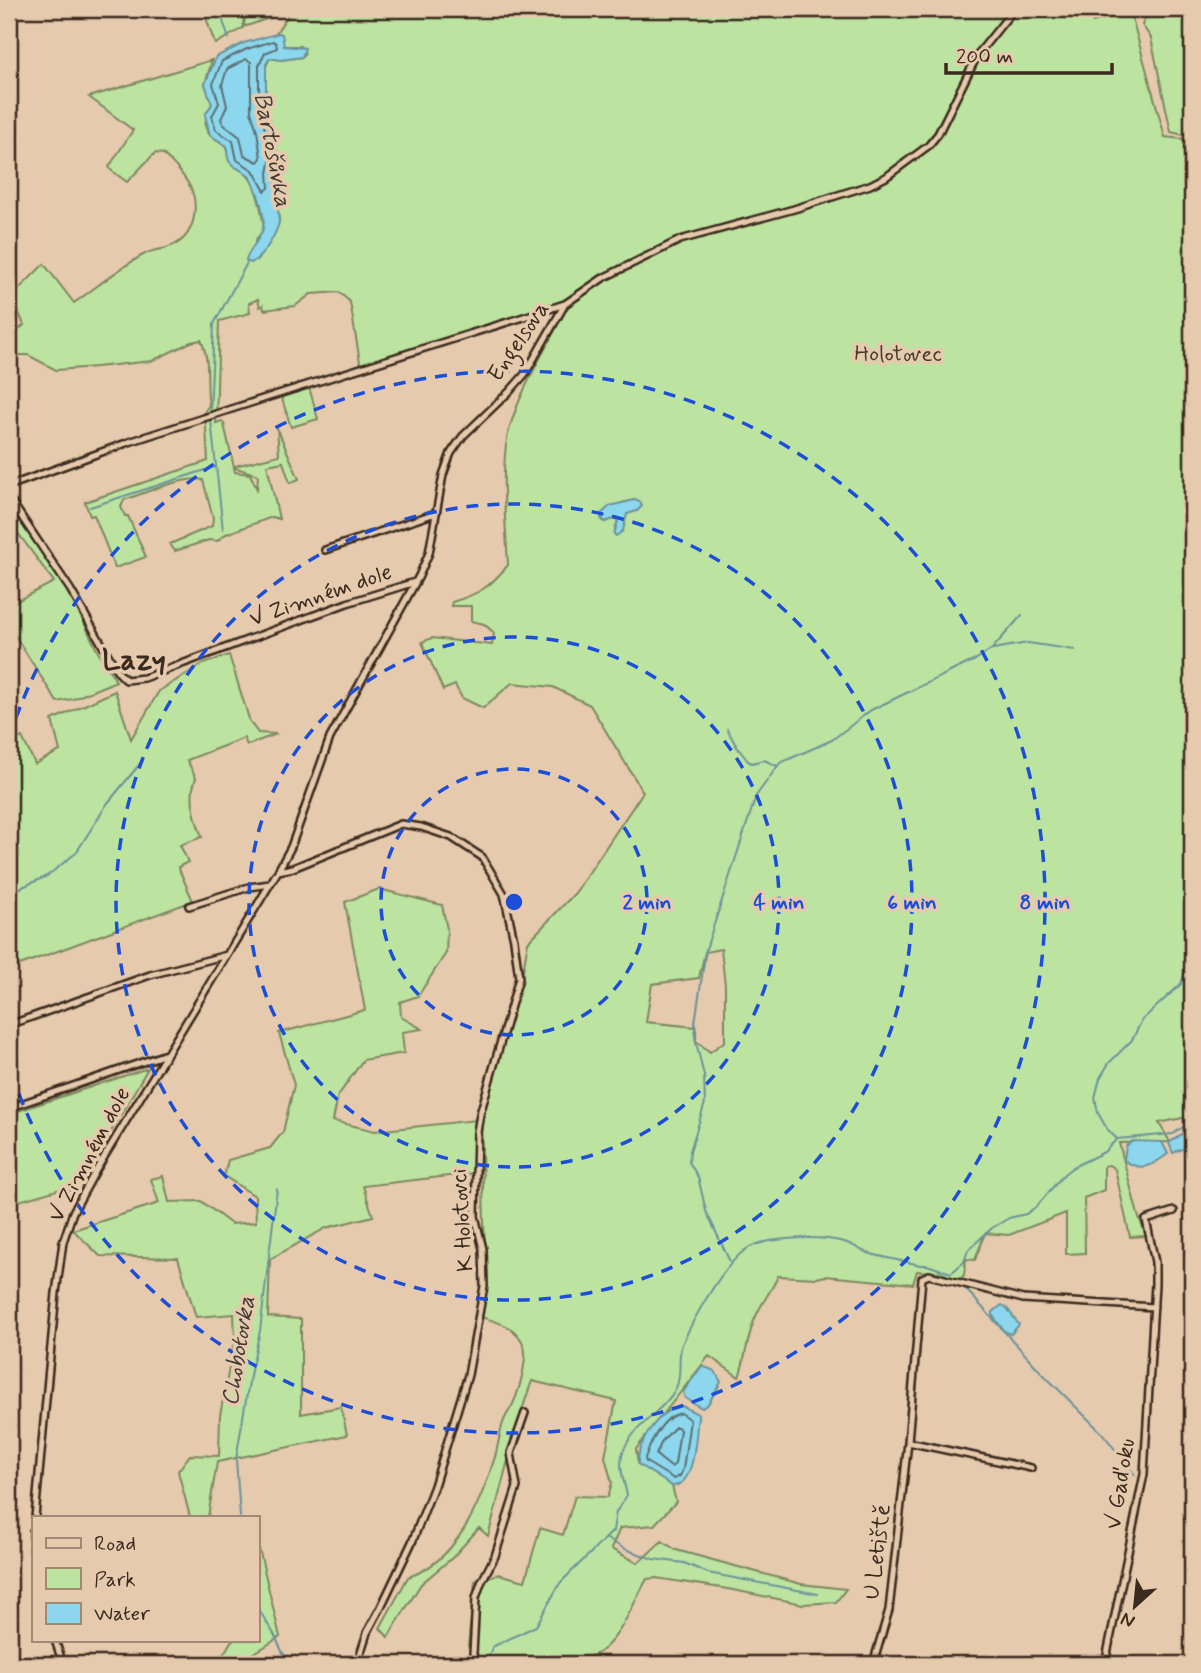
<svg xmlns="http://www.w3.org/2000/svg" width="1201" height="1673" font-family="Mynerve,sans-serif">
	<style>
		.green { fill: #bce4a0; stroke: #7c875f; stroke-width: 2; fill-rule: evenodd }
		.water { fill: #8cd7ed; stroke: #6c929a; stroke-width: 2 }
		.lines { fill: none; stroke-linecap: round; stroke-linejoin: round }
		.shore { stroke: #5b6f71; stroke-width: 2 }
		.stream { stroke: #6c929a; stroke-width: 2 }
		.minor-casing { stroke: #3b2a1e; stroke-width: 10 }
		.minor { stroke: #e5caad; stroke-width: 5 }
		.ring { fill: none; stroke: #1d4ed8; stroke-width: 3.5; stroke-dasharray: 12 9 }
		.labels { text-anchor: middle; dominant-baseline: central; stroke-width: 7; stroke-linejoin: round; paint-order: stroke }
		.street-label { font-size: 23px; fill: #3b2a1e; stroke: #e5caad }
		.park-label { font-size: 23px; fill: #483d2b; stroke: #e5caad }
		.water-label { font-size: 24px; font-style: italic; fill: #433b33; stroke: #e5caad }
		.district-label { font-size: 30px; font-weight: bold; fill: #3b2a1e; stroke: #e5caad }
		.centre { fill: #1d4ed8; stroke: #e5caad; stroke-width: 3.5 }
		.ring-label { font-size: 21px; text-anchor: middle; font-weight: bold; fill: #1d4ed8; stroke: #e5caad; stroke-width: 7; stroke-linejoin: round; paint-order: stroke }
	</style>
	<rect width="100%" height="100%" fill="#e5caad"/>
	<filter id="ink" filterUnits="userSpaceOnUse"><feTurbulence type="fractalNoise" baseFrequency=".0143" numOctaves="2"/><feDisplacementMap in="SourceGraphic" scale="14" xChannelSelector="R" yChannelSelector="G"/><feConvolveMatrix kernelMatrix="1 2 1 2 8 2 1 2 1" color-interpolation-filters="sRGB"/></filter>
	<g filter="url(#ink)">
		<path class="green" d="M203 9H244L243 28 215 44Z
			M246 9H283L269 18 247 26 244 25Z
			M292 9H1095L1093 22 1121 15 1132 18 1165 137 1192 140V1116L1159 1123 1170 1142 1119 1143 1138 1215 1146 1236 1130 1237 1115 1169 1109 1165 1104 1166V1190L1084 1198 1085 1253 1066 1254V1213L1009 1235 985 1233 975 1260 966 1259 964 1275 958 1281 940 1272 917 1271 913 1284 825 1276 817 1278 778 1276C772 1290 762 1302 756 1316 747 1335 746 1358 739 1377L709 1356 636 1449 638 1464 672 1486 676 1502 654 1525 620 1528 611 1549 638 1563 662 1541 676 1550 801 1584 846 1589 836 1602 803 1604 728 1589 656 1578 647 1579C633 1603 621 1638 598 1653 586 1660 572 1654 562 1664H482L468 1646 475 1581 498 1574 525 1581 540 1528 563 1535 575 1496 608 1497 612 1483 605 1457 616 1401 532 1381C513 1431 503 1485 488 1536L479 1528 453 1557 421 1584 388 1637 380 1628 408 1577C456 1562 480 1504 494 1460 498 1448 499 1435 503 1423 505 1416 510 1410 513 1404 519 1391 528 1359 524 1346 517 1326 498 1322 481 1317L486 1290 481 1116 521 982 528 942 575 893 643 792 590 705 553 687 512 683 483 708 462 698 455 685 443 690 422 642 432 638 492 645 494 633 484 624 471 621V606H451L452 602C479 594 490 587 508 565 506 526 501 485 506 445 512 401 552 338 573 297L361 368 350 302 339 292 311 294 295 306 264 310 263 305 260 307 258 299 249 303 250 313 219 321 216 423 222 421 224 424 235 472 250 474 257 489 258 475 236 468 235 466 279 455 277 428 299 479 290 483 283 462 267 465 279 519 272 517 226 534 217 541 209 540 175 551 170 544 212 526 213 518 203 480C187 475 142 494 124 500L121 507 125 516H128L146 557 115 568 94 515 90 516 85 502 208 461 205 411 209 405C205 382 211 361 201 340L191 342 152 361 96 367 56 370 28 355H18L9 358V339L24 325 12 296 44 264 74 303C97 287 120 267 145 254 154 249 166 250 176 244 196 233 200 202 188 183 181 172 172 162 163 154L155 153 127 182 111 170 109 167 133 130 89 97 212 60 205 84 212 104C205 113 202 129 212 137 217 141 223 142 227 146 227 172 242 164 251 180 259 195 262 212 264 229L255 241 258 259 279 222 275 173 278 157 266 102V66L270 58 281 60 302 57 305 53 300 46H284L279 33H276ZM634 500 626 516 615 530 618 521 614 519 604 522 601 518 611 506ZM721 949 725 985V1041L710 1052 696 1041V1027L646 1022 652 984 699 978 705 952Z
			M1192 9V137L1171 132 1151 38 1142 25 1145 18Z
			M309 387 318 419 291 427 281 396Z
			M9 502 68 590 98 652 116 681 73 699 57 702 9 626V605L54 582 9 521Z
			M229 655 250 722 258 733 277 734 247 745 244 738 187 760 196 778C188 797 195 818 202 837L180 845 188 862 178 867 193 901 9 969V743L22 737 35 764 60 751 52 720 115 691 131 739 159 691 203 664Z
			M379 889 442 905 447 929 446 953 418 996 400 1002 401 1017 422 1029 402 1032 404 1053 363 1060 338 1096 333 1121 375 1131 476 1120 474 1173 363 1186 373 1216 326 1228 270 1259 268 1317 301 1319V1414L341 1407 347 1435 217 1462 208 1517H190L178 1471 190 1455 219 1456 220 1415 235 1337 234 1314 196 1317 178 1258 100 1256 73 1230 159 1203 151 1179 163 1176 169 1202 201 1201 231 1224 256 1222 255 1196 224 1176 228 1160 270 1148 283 1132 294 1085 279 1033 365 1010 345 902Z
			M148 1068 81 1183 9 1204V1114Z
			M257 1540 280 1637 248 1657 250 1664H159L223 1655 232 1640H257Z"/>
		<path class="water" d="M279 33 282 34 284 46 305 48 302 57 281 60 270 58 266 64V110L278 157 275 173 279 222C276 235 263 257 251 263L246 261 247 257C250 250 262 235 263 228 266 218 256 182 248 175 234 163 227 170 227 146L210 135 205 115 212 104 205 84 216 57 244 43Z
			M634 500 640 502 642 506 637 511 627 514 623 531 616 536 614 534 618 521 614 519 604 522 601 514 610 506Z
			M1192 1123V1145L1173 1153 1169 1143 1187 1131Z
			M1133 1141 1162 1142 1168 1154C1153 1165 1141 1173 1124 1160L1126 1146Z
			M1002 1305 1007 1308 1019 1325 1011 1334 1004 1331 993 1316V1312Z
			M702 1366 715 1371 721 1382 708 1404 702 1408 685 1398 683 1392Z
			M682 1406 698 1414V1418C695 1436 696 1486 672 1486L641 1466 638 1464C637 1442 660 1408 682 1406Z"/>
		<g class="lines">
			<path class="shore" d="M273 41 276 43 277 48 265 53 259 65V102L271 158 268 173 269 188 265 191 253 170 237 160 233 141 216 130 212 116 219 103 213 84 222 61 247 49Z
				M246 59 251 62V111L257 131 261 158 258 162 244 155 240 137 223 124 221 119 227 106 222 85 227 69Z
				M681 1413 690 1420 683 1469 680 1476 674 1479 646 1462 645 1458C651 1442 662 1416 681 1413Z
				M675 1427H678L680 1430 675 1464 671 1467 656 1455 662 1441Z"/>
			<path class="stream" d="M219 9 229 39
				M210 413 214 324 247 263
				M211 420 223 530
				M90 507 215 467
				M993 649 1028 643 1075 650
				M727 729 737 747 748 761 752 763 764 760 777 766
				M9 893 47 876 76 853 107 804 143 760
				M1117 1139 1107 1129 1098 1113 1095 1098 1100 1078 1109 1063 1132 1040 1142 1020 1181 984 1192 951
				M731 1264 706 1211 698 1177 689 1162 690 1151 705 1103 704 1076 695 1038V1023L706 949 756 796 780 763 832 740 871 710 975 660 992 649 1022 615
				M962 1285 1042 1373 1103 1434 1135 1475
				M240 1517 236 1459 251 1370 260 1331 277 1189
				M607 1539 625 1549 653 1559 684 1563 708 1573 818 1594
				M257 1607 274 1634 288 1664
				M488 1664 492 1647 536 1626 560 1583 613 1531 616 1512 627 1495C625 1486 621 1474 621 1464 621 1431 662 1415 676 1388 683 1373 676 1356 683 1342 695 1316 723 1266 745 1250 764 1236 822 1236 844 1242 852 1244 860 1250 868 1253 884 1258 903 1261 920 1265H927L951 1273 964 1262 968 1250 992 1228 1009 1218 1026 1214 1037 1206 1064 1174 1073 1167 1104 1152 1117 1139 1173 1134 1192 1121"/>
			<defs>
				<path id="minor" d="M9 486 129 442 275 395 565 304
					M9 498 70 589 118 672 126 680 144 678 347 603 415 582
					M325 550 436 513
					M278 871 293 868 401 824 421 827 451 837 482 857 504 894 514 940 519 978 480 1114 477 1132 475 1216 483 1249 484 1286 468 1375 434 1486 413 1540 380 1609 367 1633 357 1664
					M189 906 249 887 270 884
					M9 1025 150 975 227 955
					M9 1108 166 1054
					M908 1442 1031 1468
					M35 1517 56 1293 63 1242 73 1212 95 1172 278 871 291 847 330 738 419 576 429 553 443 475 451 453 463 436 510 391 525 374 565 304 603 278 680 240 794 209 870 185 886 177 928 146 938 134 978 54 1014 9
					M33 1531V1549
					M55 1640 63 1664
					M476 1664 473 1654 476 1598 481 1583 495 1556 517 1487 511 1453 525 1413
					M873 1664 889 1610 908 1442 922 1278 929 1275 1023 1299 1154 1307
					M1105 1664 1144 1474 1155 1284V1262L1146 1220 1174 1211"/>
			</defs>
			<use href="#minor" class="minor-casing"/>
			<use href="#minor" class="minor"/>
		</g>
	</g>
	<g class="ring">
		<circle cx="514" cy="902" r="133"/>
		<circle cx="514" cy="902" r="265"/>
		<circle cx="514" cy="902" r="398"/>
		<path d="M9 738A531 531 0 1 1 9 1066"/>
	</g>
	<g class="labels">
		<g class="street-label">
			<text transform="translate(519 342) rotate(-56)">Engelsova</text>
			<text transform="translate(321 596) rotate(-19)">V Zimném dole</text>
			<text transform="translate(90 1155) rotate(-62)">V Zimném dole</text>
			<text transform="translate(463 1220) rotate(-94)">K Holotovci</text>
			<text transform="translate(1121 1484) rotate(-81)">V Gaďoku</text>
			<text transform="translate(878 1552) rotate(-83)">U Letiště</text>
		</g>
		<g class="park-label">
			<text x="898" y="355">Holotovec</text>
		</g>
		<g class="water-label">
			<text transform="translate(272 150) rotate(79)">Bartošůvka</text>
			<text transform="translate(239 1351) rotate(-81)">Chobotovka</text>
		</g>
		<g class="district-label">
			<text x="134" y="660">Lazy</text>
		</g>
	</g>
	<circle cx="514" cy="902" r="10" class="centre"/>
	<g class="ring-label">
		<text x="647" y="909">2 min</text>
		<text x="779" y="909">4 min</text>
		<text x="912" y="909">6 min</text>
		<text x="1045" y="909">8 min</text>
	</g>
	<rect width="1201" height="1673" fill="none" stroke="#e5caad" stroke-width="35"/>
	<rect x="18" y="18" width="1166" height="1638" fill="none" stroke="#3b2a1e" stroke-width="2.5" filter="url(#ink)"/>
	<rect x="32" y="1516" width="228" height="126" fill="#e5caad" stroke="#a18a74" stroke-width="2"/>
	<rect x="46" y="1538" width="35" height="10" fill="#e5caad" stroke="#a18a74" stroke-width="2"/>
	<text x="94" y="1550" font-size="21" fill="#3b2a1e">Road</text>
	<rect x="46" y="1568" width="35" height="21" fill="#bce4a0" stroke="#a18a74" stroke-width="2"/>
	<text x="94" y="1586" font-size="21" fill="#3b2a1e">Park</text>
	<rect x="46" y="1603" width="35" height="21" fill="#8cd7ed" stroke="#a18a74" stroke-width="2"/>
	<text x="94" y="1620" font-size="21" fill="#3b2a1e">Water</text>
	<g transform="translate(1135 1606) rotate(207)" stroke="#e5caad" stroke-width="5" paint-order="stroke">
	<path d="M0-5L12 26L0 18L-12 26Z" fill="#3b2a1e"/>
	<text y="-10" font-size="19" font-weight="bold" text-anchor="middle" fill="#3b2a1e">N</text>
	</g>
	<path d="M946 63v10h166v-10" fill="none" stroke="#3b2a1e" stroke-width="3.5"/>
	<text x="956" y="63" font-size="21" fill="#3b2a1e" stroke="#e5caad" stroke-width="5" paint-order="stroke">200 m</text>
</svg>
